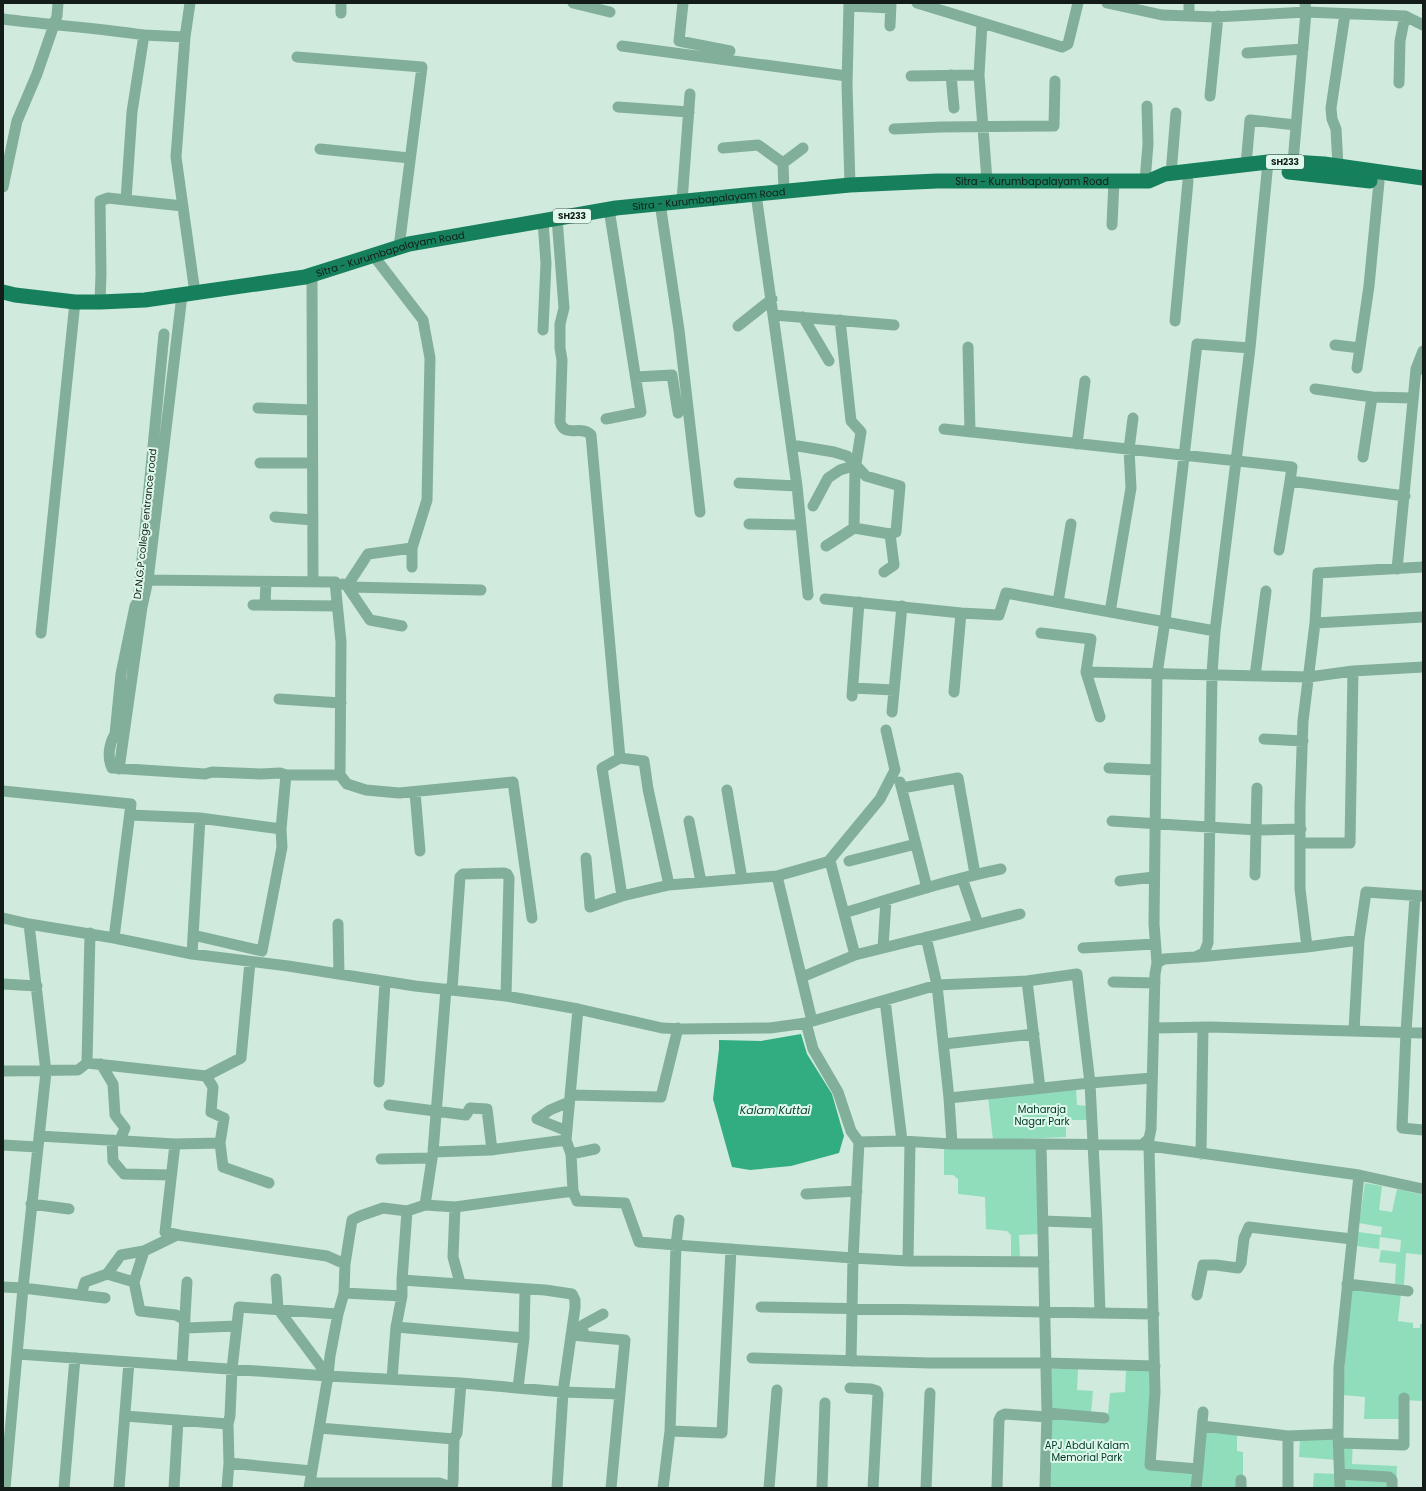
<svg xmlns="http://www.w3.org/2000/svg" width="1426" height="1491" font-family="Poppins,sans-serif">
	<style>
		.green { fill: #90ddbb }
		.water { fill: #32ad82 }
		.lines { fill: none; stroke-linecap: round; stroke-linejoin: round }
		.minor { stroke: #82af9a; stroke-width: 11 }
		.major { stroke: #16805d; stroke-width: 15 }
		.labels { text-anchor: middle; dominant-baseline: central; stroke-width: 4; stroke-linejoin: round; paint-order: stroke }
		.shield { fill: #def8eb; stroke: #505e57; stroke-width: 1 }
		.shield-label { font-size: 9px; font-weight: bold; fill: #131c18 }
		.street-label { font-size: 10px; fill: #131c18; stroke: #def8eb }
		.park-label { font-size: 10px; fill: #013726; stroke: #def8eb }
		.water-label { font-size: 11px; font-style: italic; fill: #073c2a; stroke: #def8eb }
	</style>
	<rect width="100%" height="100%" fill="#d1eade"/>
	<path class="green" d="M1076 1087 1077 1105 1088 1106V1120H1066V1137L993 1140 988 1097Z
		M1039 1147 1040 1234 1019 1235 1020 1258H1011V1235L1007 1231 986 1229 985 1197 958 1194V1179L953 1175H944V1148Z
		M1365 1183 1382 1186 1379 1210 1392 1212 1397 1189 1423 1195V1255L1406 1253 1404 1285 1395 1284 1396 1264 1379 1262 1381 1250 1400 1252 1401 1240 1380 1237 1379 1249 1356 1246 1358 1232 1381 1235 1382 1227 1359 1223Z
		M1349 1287 1401 1293 1398 1321 1413 1323V1328H1420V1324H1423V1401L1401 1400 1400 1419H1364L1365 1397 1343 1395Z
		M1049 1369H1078L1077 1390 1093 1391 1091 1413 1108 1414 1110 1393 1125 1392 1126 1370 1151 1369 1147 1468 1190 1472 1193 1475 1192 1488H1047Z
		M1208 1431 1237 1434V1451L1243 1452V1488H1201L1206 1432Z
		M1300 1438 1353 1439 1352 1464 1397 1466 1396 1488H1313L1314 1473 1337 1474V1460L1299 1457Z"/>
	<path class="water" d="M801 1034 807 1054 832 1094 844 1136 839 1153 791 1166 750 1170 732 1167 713 1099 719 1049V1040L761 1041Z"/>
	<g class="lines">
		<path class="minor" d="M190 3 185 37 176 157 195 293
			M573 3 610 12
			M683 3 679 41 730 51
			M849 3 847 85 850 185
			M917 3 1062 47 1068 44 1078 3
			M1107 3 1162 15 1215 17 1306 12 1405 16 1423 25
			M1189 3V16
			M849 6 891 8
			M341 13V3
			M3 19C50 25 97 28 144 35
			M982 23 979 75 987 181
			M890 26 891 3
			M622 46 847 76
			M1247 53 1303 49
			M297 57 422 67 399 247
			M951 75 954 108
			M911 76 979 75
			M1399 83 1400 41 1405 16
			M1210 96 1218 16
			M618 107 689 112
			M894 129 941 127 1054 126 1055 81
			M723 148 758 145 783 163 803 148
			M320 149 410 158
			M1293 162 1306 12 1305 3
			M783 163 784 191
			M1246 165 1250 120 1296 125
			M1338 166 1336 129 1332 119 1331 108 1345 14
			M1171 174 1176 113
			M1145 181 1148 144 1147 106
			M3 187 17 121 37 74 57 16 58 3
			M756 194 797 486 808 595
			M682 201 690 94
			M660 203 679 330 700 512
			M183 206 126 200 132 112 144 35 185 37
			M557 218 564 308 560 324V348L562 360 560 422C565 439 581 424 591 435L620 758 602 768 622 896
			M1112 225 1114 181
			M373 255 423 320 430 358 427 500 412 548V567
			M312 275 313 582
			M100 302 101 274 100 201 108 198 126 200
			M774 315 894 325
			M803 317 829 361
			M840 320 851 421 861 432 855 470 854 528
			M1175 321 1188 181
			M738 326 772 299
			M543 330 546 263 543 221
			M164 334 138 601 135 606 121 674 115 734C109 744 107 757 112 768L205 774 212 772 261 774 280 773 286 775H340
			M1335 345 1360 348
			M968 347 970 432
			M1357 368 1369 286 1379 182
			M1416 369 1423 351
			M636 377 672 375 678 413
			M1315 389 1372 397 1412 398
			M258 408 312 410
			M606 419 641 412 609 209
			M944 429 1292 467 1290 481
			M1077 444 1085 381
			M792 445 834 452 847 456 866 476 900 486 896 532 890 534 894 565 884 572
			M1363 457 1372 397
			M260 463H312
			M739 483 797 486
			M813 506 828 478 840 470 856 465
			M275 517 313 520
			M749 524 801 525
			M826 546 854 528 890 534
			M1279 550 1290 481 1405 496
			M1397 569 1416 369H1423
			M148 580 335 582 341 642 340 775 347 784 366 790 399 793 513 782 532 918
			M343 584 349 587 481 590
			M825 599 961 613 999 615 1006 593 1215 631
			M1058 602 1071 524
			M253 605 337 606
			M265 605 266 582
			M1110 612 1131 488 1129 449 1133 418
			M1315 623 1423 617
			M402 626 370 620 347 586 368 554 412 548
			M41 633 75 302
			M1041 633 1091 639 1086 672 1100 717
			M1086 672 1309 677 1353 671 1423 667
			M1255 676 1266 591
			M853 688 894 690
			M954 692 961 613
			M852 696 859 602
			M279 699 341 703
			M892 712 902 606
			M1264 739 1303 741
			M620 758 644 761 648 789 669 885
			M1109 768 1156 770
			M119 769 142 607 148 580 182 295
			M900 782 927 888
			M902 788 958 778 975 874
			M727 790 742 879
			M3 791 131 804 114 938
			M415 792 420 851
			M130 815 200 818 281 829
			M689 821 701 882
			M1112 821 1257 830 1301 829
			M1300 843H1350L1353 671
			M586 858 590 907 622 896 669 885 777 876 830 861 855 955 1020 914
			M849 861 916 844
			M828 862 880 799 895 770 886 730
			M1255 875 1257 788
			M777 876 812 1021
			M962 878 978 924
			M1120 881 1154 877
			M1415 896 1406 1032 1402 1128 1423 1130
			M844 913C896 897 948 880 1001 869
			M3 918 29 924
			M338 924 339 974
			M193 935 262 951 282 847 281 829 286 775
			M926 937 937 985 949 1098 952 1144
			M1307 947 1359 940 1366 892 1423 896
			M883 948 886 900
			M1083 948 1155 944
			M192 954 200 818
			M1198 957 1307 947 1300 889V806L1303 721 1315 623 1318 573 1423 567
			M250 962 241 1058 206 1076 213 1087 211 1112 224 1118 220 1143 223 1167 269 1183
			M1157 963 1154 924 1157 674 1165 621 1197 344 1250 348
			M802 977 855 955
			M1027 981 1040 1088
			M1113 982 1155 983
			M3 984 37 986
			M452 989 460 877 463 874 504 873 507 874 509 878 506 996
			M885 1000 902 1141 952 1144H1041
			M578 1009 566 1140 571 1154 573 1191 577 1201 625 1203 639 1242 676 1245 670 1431 663 1488
			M806 1023 813 1049 838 1092 851 1131 859 1142 902 1141
			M1154 1028 1210 1027 1423 1033
			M1354 1030 1359 940
			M944 1044 1034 1034
			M87 1063 90 933
			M101 1064 113 1084 115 1115 125 1128 120 1140
			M3 1071 78 1070 87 1063 206 1076
			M379 1082 385 982
			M570 1095 661 1097 678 1028
			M949 1098 1090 1083 1097 1223 1043 1221
			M389 1105 466 1115 470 1108 487 1109 492 1150
			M567 1131 537 1119 550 1110 569 1102
			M39 1136 175 1144 220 1143
			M112 1140 113 1161 124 1174 171 1175
			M175 1144 165 1232 179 1235
			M3 1145 37 1147
			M1143 1145 1359 1175 1423 1189
			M1149 1146 1155 1392 1150 1465 1198 1469 1203 1412
			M433 1152 490 1150 566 1140
			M571 1154 595 1149
			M1201 1154 1203 1027
			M381 1159 432 1158
			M806 1194 857 1191
			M31 1204 69 1209
			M425 1205 433 1152 446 989
			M455 1207 453 1257 460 1283
			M679 1220 676 1245 853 1258 908 1261 1044 1262
			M1097 1223 1100 1313
			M144 1251 134 1282 140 1311 176 1315 185 1320
			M908 1261 910 1142
			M107 1274 134 1282
			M276 1279 278 1309 328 1376
			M402 1280 545 1290 572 1294 575 1300V1308L563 1392 557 1488
			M1347 1284 1408 1291
			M3 1287 23 1288 105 1298
			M344 1293 402 1296
			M81 1295 85 1282 107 1274 121 1255 144 1251 177 1235 327 1256 345 1264
			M1197 1295 1203 1265H1216L1238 1268 1241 1263 1244 1238 1249 1227 1352 1239
			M761 1307 1154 1314
			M396 1327 402 1296V1280L407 1211 425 1205 455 1207 573 1191
			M185 1328 237 1326
			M571 1335 625 1340 611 1488
			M583 1336V1325L603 1314
			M524 1338 525 1289
			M18 1354 328 1376
			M752 1358 930 1363H1046L1155 1366
			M851 1361 853 1258 859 1142
			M182 1366 187 1282
			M328 1376 330 1356 338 1314 344 1293 345 1264 352 1220 360 1216 383 1208 407 1211
			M392 1379 396 1327 524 1338 518 1388
			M850 1388 871 1389 877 1391 878 1394 873 1488
			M1047 1413 1104 1418
			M125 1416 228 1424
			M1202 1426 1288 1436
			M319 1428 454 1439
			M670 1431 722 1433 731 1249
			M1339 1443 1404 1445V1398
			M229 1463 312 1471
			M1340 1474 1389 1477 1392 1480V1488
			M310 1483H439L451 1487
			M5 1488 23 1288 46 1072 29 924 114 938 192 954 288 966 415 986 506 996 578 1009 662 1028 683 1029 770 1028 806 1023 937 985 1027 981 1077 974 1090 1083 1152 1078
			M64 1488 75 1358
			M119 1488 129 1362
			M174 1488 178 1420
			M227 1488 229 1463 228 1424 230 1416 232 1369 239 1307 338 1314
			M309 1488 328 1376 461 1383 563 1392 620 1394
			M452 1488 453 1482 454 1439 457 1433 461 1383
			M769 1488 777 1390
			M822 1488 825 1403
			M926 1488 930 1393
			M997 1488 999 1420 1001 1416 1005 1414 1047 1417
			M1045 1488 1047 1413 1041 1144 1142 1145 1149 1139 1151 1129 1155 974 1157 963 1164 959 1195 957 1204 953 1208 943 1212 674 1215 631 1250 348 1268 162
			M1196 1488 1198 1469
			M1241 1488V1480
			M1288 1488V1436L1338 1434
			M1340 1488 1338 1434 1339 1367 1359 1175"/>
		<g class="major">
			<path d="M1289 172 1370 181"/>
			<path id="s1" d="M3 292 15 295 75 302H100L145 300 305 277 409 244 616 208 756 194 850 185 937 181H1149L1165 174 1268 162H1293L1324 164 1423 178"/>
		</g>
	</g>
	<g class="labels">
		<g class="shield">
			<rect x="1266" y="155" width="38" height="14" rx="3"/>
			<rect x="553" y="209" width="38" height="14" rx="3"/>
		</g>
		<g class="shield-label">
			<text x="1285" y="162">SH233</text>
			<text x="572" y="216">SH233</text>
		</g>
		<g class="street-label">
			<text stroke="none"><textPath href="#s1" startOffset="1041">Sitra - Kurumbapalayam Road</textPath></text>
			<text stroke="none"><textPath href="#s1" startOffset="717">Sitra - Kurumbapalayam Road</textPath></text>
			<text stroke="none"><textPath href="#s1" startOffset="393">Sitra - Kurumbapalayam Road</textPath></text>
			<text transform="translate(145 524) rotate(-84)">Dr.N.G.P college entrance road</text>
		</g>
		<g class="park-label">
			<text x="1042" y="1109">Maharaja<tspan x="1042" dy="12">Nagar Park</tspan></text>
			<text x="1087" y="1445">APJ Abdul Kalam<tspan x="1087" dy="12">Memorial Park</tspan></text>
		</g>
		<g class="water-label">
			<text x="775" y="1110">Kalam Kuttai</text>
		</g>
	</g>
	<rect width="1426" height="1491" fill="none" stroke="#131c18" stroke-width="8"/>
</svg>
